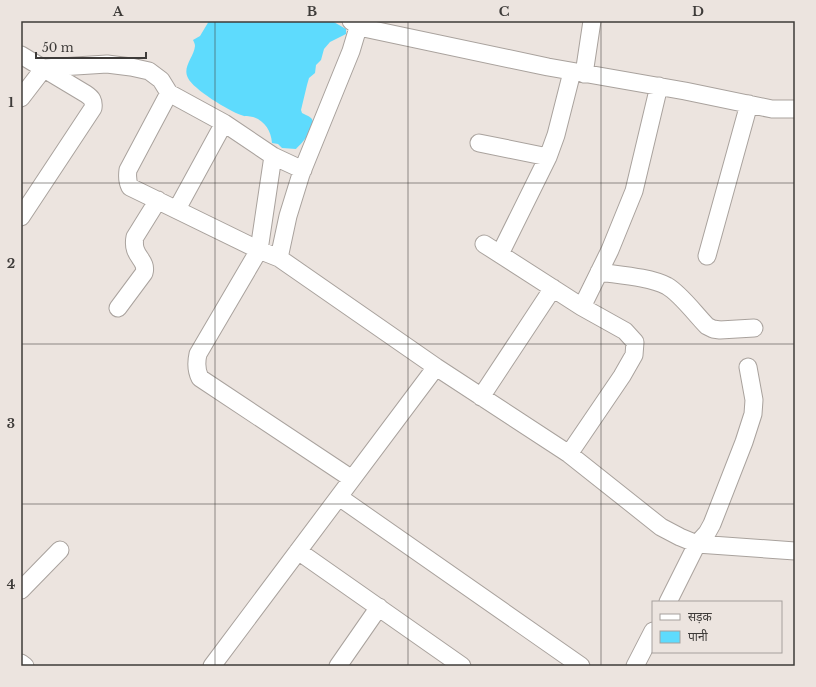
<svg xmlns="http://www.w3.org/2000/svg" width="816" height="687" font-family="'Libre Baskerville','Noto Sans Devanagari',serif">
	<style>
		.water { fill: #5edbfd }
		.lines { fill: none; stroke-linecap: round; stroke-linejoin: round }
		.street-casing { stroke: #a9a29d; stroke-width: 19 }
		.street { stroke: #fff; stroke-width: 17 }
		.grid { fill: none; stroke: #3e3b39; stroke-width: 1; stroke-opacity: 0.55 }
		.neatline { fill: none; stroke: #3e3b39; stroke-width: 1.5 }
		.grid-label { font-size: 13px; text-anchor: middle; font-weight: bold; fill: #3e3b39 }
	</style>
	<rect width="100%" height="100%" fill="#ece4df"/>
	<path class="water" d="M209 21H332L346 29V34L330 42 324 49 321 60 316 65 315 73 309 78 307 85 301 110 302 113C304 114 309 116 311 118 319 126 301 144 296 149L282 148 278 144 272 143C271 131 265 121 253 117 249 116 245 117 241 115 229 111 193 89 188 78 182 67 194 57 195 46 195 44 194 42 193 40L200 36Z"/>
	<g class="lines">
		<defs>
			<path id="street" d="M351 21 359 27 548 67 685 91 772 109H795
				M21 55 86 94C92 98 94 101 93 108L21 217
				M584 74 592 21
				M169 93 128 170C127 177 127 181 130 187L259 250 279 258 436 367 569 454 661 527 680 537 697 544 795 551
				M21 98 44 68 107 64 131 67 149 71 161 80 169 93 224 123 273 156 303 170
				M479 143 548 157
				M273 156 259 250 198 354C196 363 196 370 200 378L352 479
				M177 209 224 123
				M484 244 582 307
				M500 254 548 157 556 135 572 72
				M707 256 749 104
				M279 258 288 216 301 174 351 51 360 21
				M599 272C619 275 650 277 667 286 681 294 695 314 707 326L713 329 720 330 754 328
				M118 308 144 273C148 259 131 257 135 237L158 200
				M481 397 553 288
				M569 454 622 376 634 355 635 342 625 331 582 307 610 250 634 191 659 86
				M339 497 581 666
				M298 551 462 666
				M21 590 60 550
				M668 602 697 544 707 533 712 524 744 442 753 414 754 400 748 367
				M21 663 25 666
				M212 666 436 367
				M338 666 379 607
				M635 666 653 631"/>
		</defs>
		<use href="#street" class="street-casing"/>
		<use href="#street" class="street"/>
	</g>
	<path class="grid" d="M215 21V666M408 21V666M601 21V666M21 183H795M21 344H795M21 504H795"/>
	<rect width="816" height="687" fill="none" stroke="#ece4df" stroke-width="44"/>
	<rect x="652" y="601" width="130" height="52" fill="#ece4df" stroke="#a6a09d"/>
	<rect x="660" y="614" width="20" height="6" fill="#ffffff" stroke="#a6a09d"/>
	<text x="688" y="621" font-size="12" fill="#3e3b39">सड़क</text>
	<rect x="660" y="631" width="20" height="12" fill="#5edbfd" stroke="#a6a09d"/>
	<text x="688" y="641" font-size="12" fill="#3e3b39">पानी</text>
	<path d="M36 52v6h110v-6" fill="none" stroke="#3e3b39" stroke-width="2"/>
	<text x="42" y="52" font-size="12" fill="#3e3b39" stroke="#ece4df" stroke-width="3" paint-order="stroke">50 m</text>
	<rect x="22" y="22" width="772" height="643" class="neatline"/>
	<g class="grid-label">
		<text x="118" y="16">A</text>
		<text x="312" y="16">B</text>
		<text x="504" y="16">C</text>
		<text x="698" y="16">D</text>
		<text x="11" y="107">1</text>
		<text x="11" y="268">2</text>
		<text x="11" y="428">3</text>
		<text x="11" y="589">4</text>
	</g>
</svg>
